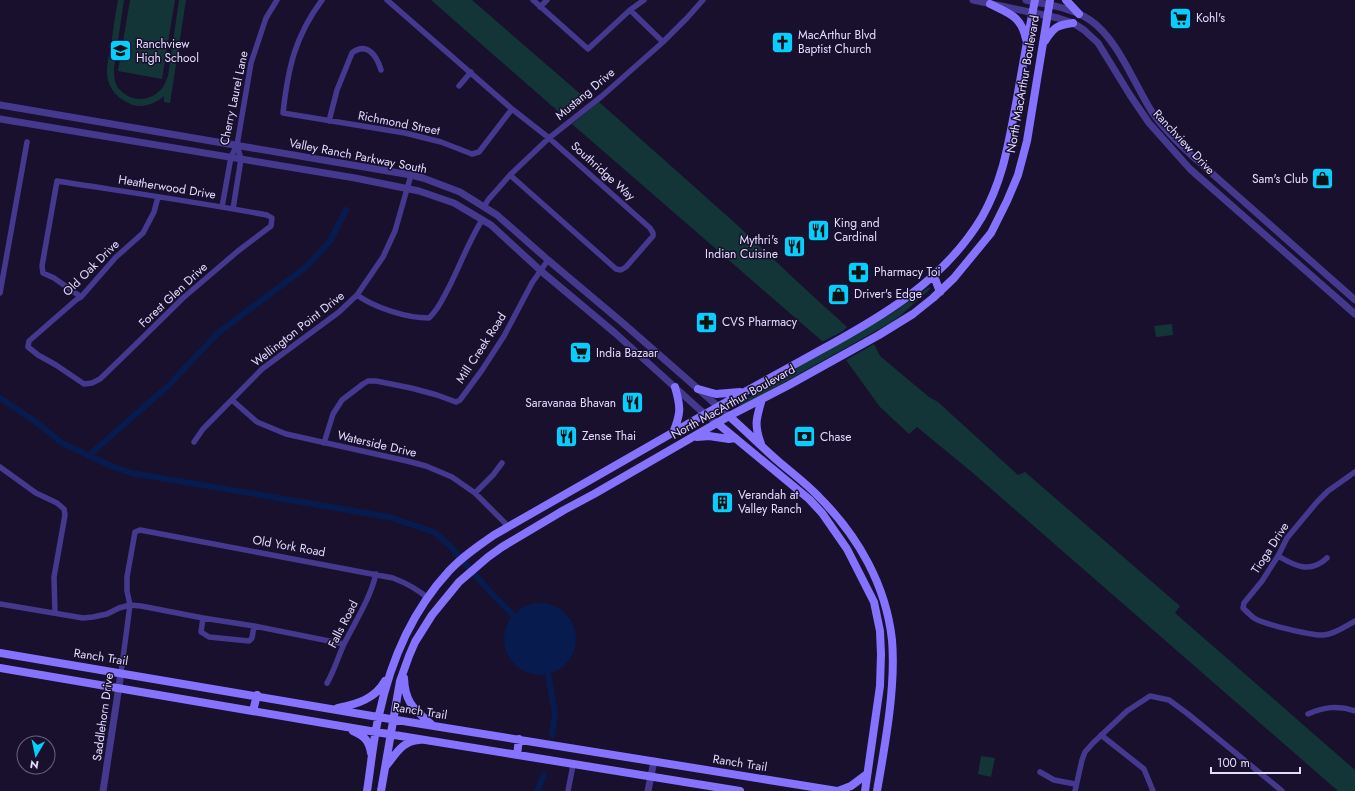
<svg xmlns="http://www.w3.org/2000/svg" width="1355" height="791" font-family="Jost,sans-serif">
	<style>
		.green { fill: #133538 }
		.water { fill: #081b4f }
		.lines { fill: none; stroke-linecap: round; stroke-linejoin: round }
		.canal { stroke: #081b4f; stroke-width: 6 }
		.minor { stroke: #45398f; stroke-width: 5.5 }
		.tertiary { stroke: #45398f; stroke-width: 7 }
		.secondary { stroke: #8573ff; stroke-width: 8 }
		.labels { text-anchor: middle; dominant-baseline: central; stroke-width: 3; stroke-linejoin: round; paint-order: stroke }
		.poi-label { font-size: 12px; fill: #e4dcff; stroke: #18102d; text-anchor: start }
		.street-label { font-size: 12px; fill: #e4dcff; stroke: #18102d }
	</style>
	<rect width="100%" height="100%" fill="#18102d"/>
	<path class="green" d="M118 0H124L114 68C114 75 114 83 119 89 131 103 152 102 163 87 165 84 166 80 168 76L179 0H186L170 103 164 102V96C157 103 144 108 133 105 122 101 111 93 108 80 105 69 109 57 111 46 113 31 115 15 118 0Z
		M130 0H175L162 79 118 71Z
		M431 0H472L585 98 565 116 560 113Z
		M599 102 735 223 803 287 847 327 843 331 824 341H822L572 124Z
		M929 287 930 289 900 316 890 323 740 407 739 403 781 380 799 366 894 312Z
		M1172 324 1173 335 1156 337 1154 326Z
		M874 344 880 356 929 397 938 402 1018 475 1025 472 1180 606 1175 613 1355 770V791H1338L973 473 917 427 909 434 880 407 846 360Z
		M981 756 995 758 991 777 978 774Z"/>
	<path class="water" d="M504 639a36 36 0 1 1 72 0a36 36 0 1 1-72 0Z"/>
	<g class="lines">
		<path class="canal" d="M0 398 36 422 62 443 111 466 132 473 389 517 434 532 449 545 491 593 518 620
			M88 456 168 386 218 333 306 267 330 241 346 210
			M547 668 555 714 552 735
			M537 791 544 775"/>
		<path class="minor" d="M322 0C295 36 288 68 283 113L405 133 441 142 472 154 479 152 512 109
			M387 0 512 109 549 138 650 228 653 233V236L626 267 621 270 616 269 510 175
			M533 0 588 49 630 10 644 0
			M540 7 547 0
			M630 10 663 42
			M459 86 471 72
			M329 121 337 90 352 53C367 41 377 56 381 70
			M222 207 231 157 237 145 251 63 266 18 277 0
			M484 207 488 200 510 175 549 138 602 96 663 42 687 18 703 0
			M233 209 241 159 237 145
			M0 293 27 142
			M357 295C375 308 407 318 429 318 439 309 443 298 449 287 460 265 469 241 482 220
			M81 297 54 278 43 273 42 266 57 181C127 192 197 202 267 215L272 218 271 226 238 251 183 298 130 350 100 379 92 383 84 384 56 365 38 355 28 347 29 341 76 300 81 297 116 257 143 233 154 212 158 197
			M232 400 257 422 286 434 407 461 426 466 452 477 475 493 508 526
			M194 442 203 429 262 369 339 312 357 295 383 257 395 231 411 175
			M324 443 333 414 342 400 363 384 368 381H376L411 388 437 395 456 402 460 400 482 370 504 336 532 283 548 260
			M0 467 36 493 57 503 64 509 65 515 54 577 55 613
			M1355 472 1328 491 1317 502 1287 538 1278 556 1262 581 1244 603 1243 608C1246 611 1250 615 1254 618 1263 624 1313 636 1324 635 1335 634 1346 626 1355 621
			M475 493 493 475 502 463
			M1278 556C1295 566 1310 574 1327 558
			M0 604 83 618 93 617 107 614 119 608 130 605 141 606 203 618 254 626 344 644
			M203 618 201 632 209 637 249 641 252 638 254 626
			M121 673 130 605 127 591V577L135 532 140 530 393 578C406 583 417 589 428 598
			M327 683C334 671 338 657 344 644 356 620 370 599 376 574
			M1308 714C1324 707 1338 705 1355 711
			M1101 735 1144 769 1153 791
			M1040 772 1054 780 1075 784
			M568 791 573 765
			M1075 791 1082 760 1085 752 1093 743 1127 711 1150 696 1169 700 1188 714 1282 791"/>
		<path class="tertiary" d="M973 0 1058 18 1073 23 1084 30 1098 43 1130 95 1149 123 1190 169 1355 314
			M1026 0C1047 5 1071 7 1090 20 1118 39 1134 84 1152 112 1165 131 1181 146 1198 161L1355 300
			M0 105 411 175 423 178 460 192 497 215 548 260 624 324 729 416
			M0 119 355 178 419 191 454 203 491 225 541 271 615 333 700 410 717 423
			M103 791 121 673
			M648 791 654 761"/>
		<path class="secondary" d="M1066 0 1079 14
			M990 4C1010 14 1021 16 1026 39
			M1045 41C1054 27 1057 25 1073 23
			M934 276 940 292
			M698 389 716 394 740 392
			M729 416C746 431 762 447 778 461 792 473 807 484 819 497 858 536 886 585 892 640 896 687 885 745 877 791
			M717 423 809 499 822 513 847 549 874 602 880 631 881 654 880 686 865 791
			M673 433C681 413 681 408 675 387
			M697 437 709 436 729 439 735 438
			M761 444C754 425 756 419 762 399
			M0 653 378 717 837 791
			M0 668 376 732 740 791
			M404 678C405 704 415 709 432 725
			M338 708C357 704 375 699 385 681
			M253 711 257 695
			M353 731C364 736 369 740 371 753
			M517 755 519 739
			M386 766C396 754 402 741 419 740
			M367 791C371 766 373 740 379 715 390 663 412 611 449 571 462 557 478 546 494 535 570 492 645 448 721 405 753 387 785 370 817 352 880 318 944 281 982 217 1003 180 1008 145 1016 104 1022 70 1028 35 1035 0
			M381 791 400 681 409 656 415 642 432 615 459 582 488 557 502 547 564 510 594 494 729 416 789 385 879 335 913 314 933 298 954 278 991 233 1007 201 1018 175 1027 141 1050 0
			M838 791 851 786 867 774"/>
	</g>
	<defs>
		<symbol id="supermarket-square" viewBox="-11 -11 22 22"><rect x="-9" y="-9" width="18" height="18" rx="4" fill="#08ceff" stroke="#18102d"/><path d="M-6-5.5h2.5l.6 2H6L4.5 2H-2.5L-4.4-4H-6ZM-1.5 3.2a1.3 1.3 0 1 0 .1 0ZM3 3.2a1.3 1.3 0 1 0 .1 0Z" fill="#111"/></symbol>
		<symbol id="church-square" viewBox="-11 -11 22 22"><rect x="-9" y="-9" width="18" height="18" rx="4" fill="#08ceff" stroke="#18102d"/><path d="M-1.2-6h2.4v3.5h3.3v2.4h-3.3V6h-2.4V-.1h-3.3v-2.4h3.3Z" fill="#111"/></symbol>
		<symbol id="school-square" viewBox="-11 -11 22 22"><rect x="-9" y="-9" width="18" height="18" rx="4" fill="#08ceff" stroke="#18102d"/><path d="M0-5L7-2L0 1L-7-2ZM-4 1L0 2.5L4 1V4Q0 6-4 4Z" fill="#111"/></symbol>
		<symbol id="shop-square" viewBox="-11 -11 22 22"><rect x="-9" y="-9" width="18" height="18" rx="4" fill="#08ceff" stroke="#18102d"/><path d="M-5-2.5h2.3a2.7 3.5 0 0 1 5.4 0H5L5.5 6h-11ZM-1.5-2.5h3a1.5 2.3 0 0 0-3 0Z" fill="#111"/></symbol>
		<symbol id="restaurant-square" viewBox="-11 -11 22 22"><rect x="-9" y="-9" width="18" height="18" rx="4" fill="#08ceff" stroke="#18102d"/><path d="M-5-6h1v4h1v-4h1v4h1v-4h1v5L-1.5 .5V6h-2V.5L-5-1ZM5-6V6H3V1.5H1.5Q1.5-4 5-6Z" fill="#111"/></symbol>
		<symbol id="pharmacy-square" viewBox="-11 -11 22 22"><rect x="-9" y="-9" width="18" height="18" rx="4" fill="#08ceff" stroke="#18102d"/><path d="M-2-6h4v4h4v4h-4v4h-4v-4h-4v-4h4Z" fill="#111"/></symbol>
		<symbol id="bank-square" viewBox="-11 -11 22 22"><rect x="-9" y="-9" width="18" height="18" rx="4" fill="#08ceff" stroke="#18102d"/><path d="M-6-4H6V4H-6ZM0-2.3a2.3 2.3 0 1 0 0 4.6a2.3 2.3 0 1 0 0-4.6Z" fill="#111"/></symbol>
		<symbol id="building-square" viewBox="-11 -11 22 22"><rect x="-9" y="-9" width="18" height="18" rx="4" fill="#08ceff" stroke="#18102d"/><path d="M-4-6H4V6H1V3H-1V6H-4ZM-2.5-4.3h1.7v1.8h-1.7ZM.8-4.3h1.7v1.8H.8ZM-2.5-1h1.7V.8h-1.7ZM.8-1h1.7V.8H.8Z" fill="#111"/></symbol>
	</defs>
	<g fill-rule="evenodd">
		<use href="#supermarket-square" x="1168" y="6" width="25" height="25"/>
		<use href="#church-square" x="770" y="30" width="25" height="25"/>
		<use href="#school-square" x="108" y="38" width="25" height="25"/>
		<use href="#shop-square" x="1310" y="166" width="25" height="25"/>
		<use href="#restaurant-square" x="806" y="218" width="25" height="25"/>
		<use href="#restaurant-square" x="782" y="234" width="25" height="25"/>
		<use href="#pharmacy-square" x="846" y="260" width="25" height="25"/>
		<use href="#shop-square" x="826" y="282" width="25" height="25"/>
		<use href="#pharmacy-square" x="694" y="310" width="25" height="25"/>
		<use href="#supermarket-square" x="568" y="340" width="25" height="25"/>
		<use href="#restaurant-square" x="620" y="390" width="25" height="25"/>
		<use href="#restaurant-square" x="554" y="424" width="25" height="25"/>
		<use href="#bank-square" x="792" y="424" width="25" height="25"/>
		<use href="#building-square" x="710" y="490" width="25" height="25"/>
	</g>
	<g class="labels">
		<g class="poi-label">
			<text x="1196" y="18">Kohl's</text>
			<text x="798" y="35">MacArthur Blvd<tspan x="798" dy="14">Baptist Church</tspan></text>
			<text x="136" y="44">Ranchview<tspan x="136" dy="14">High School</tspan></text>
			<text x="1308" y="179" text-anchor="end">Sam's Club</text>
			<text x="834" y="223">King and<tspan x="834" dy="14">Cardinal</tspan></text>
			<text x="778" y="240" text-anchor="end">Mythri's<tspan x="778" dy="14">Indian Cuisine</tspan></text>
			<text x="874" y="272">Pharmacy Toi</text>
			<text x="854" y="294">Driver's Edge</text>
			<text x="722" y="322">CVS Pharmacy</text>
			<text x="596" y="353">India Bazaar</text>
			<text x="616" y="403" text-anchor="end">Saravanaa Bhavan</text>
			<text x="582" y="436">Zense Thai</text>
			<text x="820" y="437">Chase</text>
			<text x="738" y="495">Verandah at<tspan x="738" dy="14">Valley Ranch</tspan></text>
		</g>
		<g class="street-label">
			<text transform="translate(1023 84) rotate(-80)">North MacArthur Boulevard</text>
			<text transform="translate(585 94) rotate(-40)">Mustang Drive</text>
			<text transform="translate(234 98) rotate(-78)">Cherry Laurel Lane</text>
			<text transform="translate(399 123) rotate(11)">Richmond Street</text>
			<text transform="translate(1184 142) rotate(47)">Ranchview Drive</text>
			<text transform="translate(358 156) rotate(11)">Valley Ranch Parkway South</text>
			<text transform="translate(603 171) rotate(42)">Southridge Way</text>
			<text transform="translate(167 187) rotate(9)">Heatherwood Drive</text>
			<text transform="translate(91 268) rotate(-45)">Old Oak Drive</text>
			<text transform="translate(173 295) rotate(-43)">Forest Glen Drive</text>
			<text transform="translate(298 329) rotate(-38)">Wellington Point Drive</text>
			<text transform="translate(481 348) rotate(-57)">Mill Creek Road</text>
			<text transform="translate(733 402) rotate(-29)">North MacArthur Boulevard</text>
			<text transform="translate(377 444) rotate(13)">Waterside Drive</text>
			<text transform="translate(289 546) rotate(10)">Old York Road</text>
			<text transform="translate(1270 548) rotate(-57)">Tioga Drive</text>
			<text transform="translate(343 624) rotate(-63)">Falls Road</text>
			<text transform="translate(101 657) rotate(9)">Ranch Trail</text>
			<text transform="translate(420 711) rotate(9)">Ranch Trail</text>
			<text transform="translate(103 717) rotate(-82)">Saddlehorn Drive</text>
			<text transform="translate(740 763) rotate(9)">Ranch Trail</text>
		</g>
	</g>
	<g transform="translate(36 755) rotate(189)"><circle r="19" fill="#18102d" stroke="#6a6281"/>
	<path d="M0-3L7 15L0 10L-7 15Z" fill="#08ceff"/>
	<text y="-6" font-size="11" font-weight="bold" text-anchor="middle" fill="#e4dcff">N</text>
	</g>
	<path d="M1211 767v6h89v-6" fill="none" stroke="#e4dcff" stroke-width="2"/>
	<text x="1217" y="767" font-size="12" fill="#e4dcff" stroke="#18102d" stroke-width="3" paint-order="stroke">100 m</text>
</svg>
